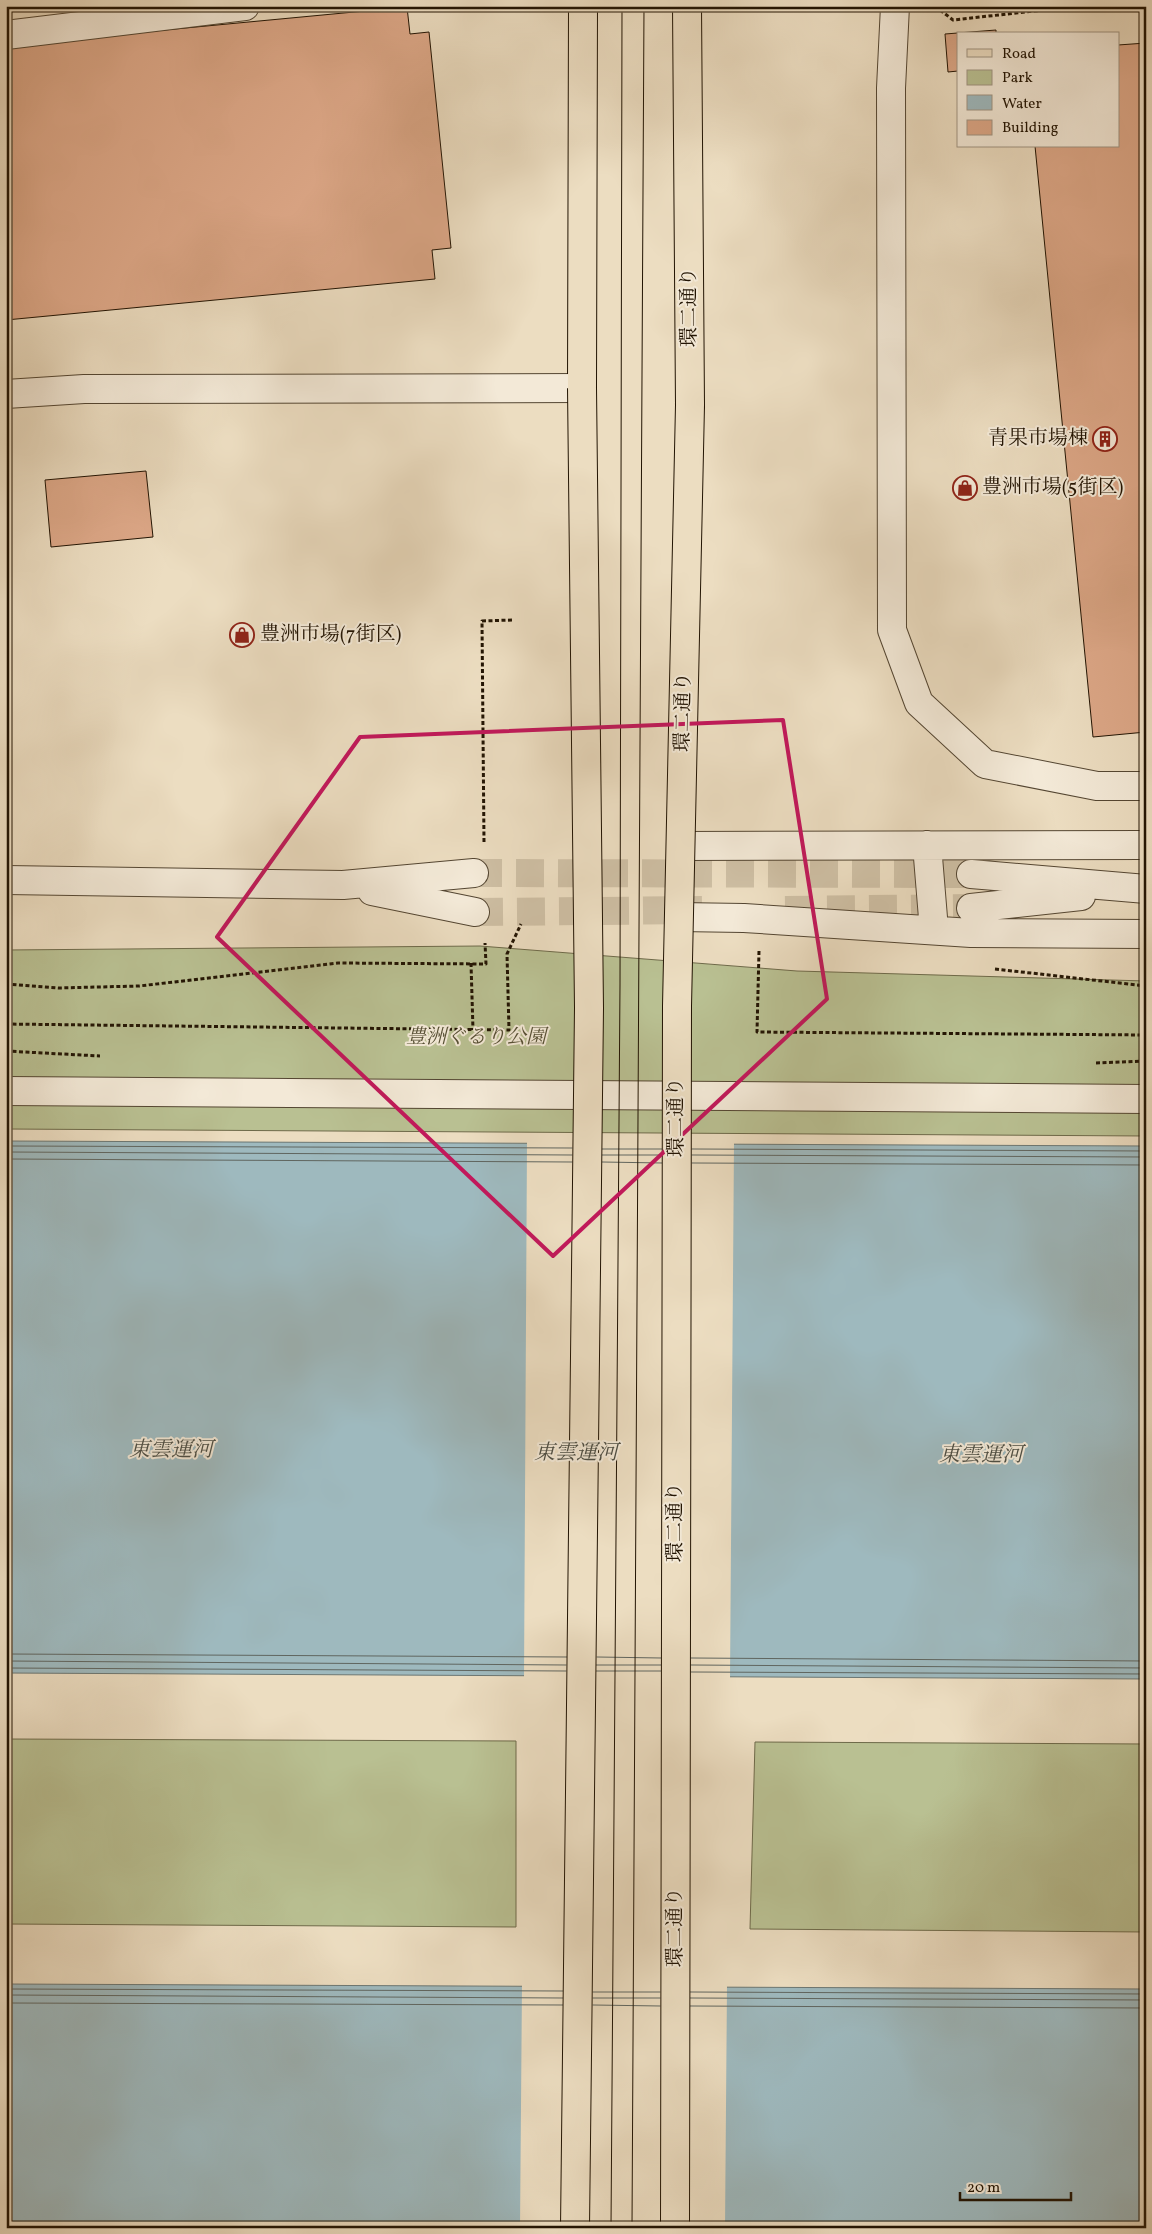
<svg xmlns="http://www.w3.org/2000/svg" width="1152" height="2234" font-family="Vollkorn,'Noto Serif JP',serif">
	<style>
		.green { fill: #b9c092; stroke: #6e6a4a }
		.water { fill: #9eb9be; stroke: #6c7773 }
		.pier { fill: #ecddc1 }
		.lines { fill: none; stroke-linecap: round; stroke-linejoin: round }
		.shore { stroke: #606660; stroke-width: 1 }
		.building { fill: #dca787; stroke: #221403 }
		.minor-tunnel { stroke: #cebfa4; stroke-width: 28; stroke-dasharray: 28 14; stroke-linecap: butt }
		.minor-casing { stroke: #544632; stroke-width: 30 }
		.major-casing { stroke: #221403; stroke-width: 30 }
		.path { stroke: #221403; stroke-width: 3; stroke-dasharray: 4 2.5; stroke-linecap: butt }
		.minor { stroke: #f3e9d7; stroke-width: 28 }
		.major { stroke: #ecddc1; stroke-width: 28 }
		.tram { stroke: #221403; stroke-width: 1 }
		.major-bridge-casing { stroke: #221403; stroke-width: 30; stroke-linecap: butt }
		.major-bridge { stroke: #ecddc1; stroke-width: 28 }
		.marked { fill: none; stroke: #c2185b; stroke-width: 4; stroke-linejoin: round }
		.labels { text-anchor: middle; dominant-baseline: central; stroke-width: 4; stroke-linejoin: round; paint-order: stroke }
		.street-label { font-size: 20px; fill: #221403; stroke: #f3e9d7 }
		.poi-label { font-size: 20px; fill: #221403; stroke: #f3e9d7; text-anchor: start }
		.park-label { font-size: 20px; font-style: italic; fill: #575035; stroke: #f3e9d7 }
		.water-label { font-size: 21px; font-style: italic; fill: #4d4e44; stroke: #f3e9d7 }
	</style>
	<rect width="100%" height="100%" fill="#ecddc1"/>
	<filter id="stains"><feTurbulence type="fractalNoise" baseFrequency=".004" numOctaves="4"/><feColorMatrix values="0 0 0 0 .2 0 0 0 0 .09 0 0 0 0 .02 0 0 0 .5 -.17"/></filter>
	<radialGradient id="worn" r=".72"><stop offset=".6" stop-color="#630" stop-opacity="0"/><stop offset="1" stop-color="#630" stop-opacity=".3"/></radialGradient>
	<path class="green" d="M480 946 797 971 1146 981V1136L6 1129V950Z
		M6 1739 516 1741V1927L6 1924Z
		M755 1742 1146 1744V1932L750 1929Z"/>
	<path class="water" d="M6 1141 1146 1146V1679L6 1673Z
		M6 1984 1146 1989V2228H6Z"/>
	<path class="pier" d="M527 1141 734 1142 730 1679 524 1678Z
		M522 1984 727 1985 725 2228H520Z"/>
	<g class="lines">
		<path class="shore" d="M6 1146 572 1148
			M602 1149H662
			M692 1149 1146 1151
			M6 1152 572 1155
			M602 1155H662
			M692 1155 1146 1157
			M6 1159 572 1162
			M602 1162 662 1163
			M692 1163 1146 1165
			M6 1654 567 1657
			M597 1657 661 1658
			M691 1658 1146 1661
			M6 1661 566 1665
			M596 1665H661
			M691 1665 1146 1668
			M6 1668 566 1671
			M596 1671H661
			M691 1672 1146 1674
			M6 1989 563 1991
			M593 1992H660
			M690 1992 1146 1994
			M6 1995 563 1998
			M593 1998H660
			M690 1998 1146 2000
			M6 2003 563 2005
			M593 2005 660 2006
			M690 2006 1146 2008"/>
	</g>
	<path class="building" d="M407 7 410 34 429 32 451 248 432 250 435 279 6 320V45Z
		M996 30V34H958V71L948 72 945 34Z
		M1146 43V732L1093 737 1035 146H1118V45Z
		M146 471 153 537 51 547 45 480Z"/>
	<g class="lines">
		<path class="minor-tunnel" d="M474 873 971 874
			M785 910 971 908
			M475 912 702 910"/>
		<defs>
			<path id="minor" d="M895 6 891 88 892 630 919 703 985 764 1097 786H1146
				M6 35 245 6
				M6 394 84 389 582 388
				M927 845 934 930
				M681 846 1146 845
				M971 874 1146 889
				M6 880 343 885 474 873
				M372 891 475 912
				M971 908 1081 896
				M679 917 744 918 971 933 1146 934
				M6 1091 1146 1099"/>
			<path id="major" d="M687 6 690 405
				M582 388 583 6"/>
		</defs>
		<use href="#minor" class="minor-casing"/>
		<use href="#major" class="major-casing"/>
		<path class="path" d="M935 6 953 20 1080 6
			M484 842 482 621 513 620
			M759 951 757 1032 1146 1035
			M471 963 473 1030
			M995 969 1146 986
			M6 984 58 988 139 986 338 963 486 964 485 943
			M6 1024 509 1030 507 954 521 924
			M6 1051 100 1056
			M1096 1063 1146 1061"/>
		<use href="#minor" class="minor"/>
		<use href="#major" class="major"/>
		<path class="tram" d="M611 2228 620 984 622 6
			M632 2228 644 6"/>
		<defs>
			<path id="major-bridge" d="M575 2228 589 1008 582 388
				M675 2228 677 1006 690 405"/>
		</defs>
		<use href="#major-bridge" class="major-bridge-casing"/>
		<use href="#major-bridge" class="major-bridge"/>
	</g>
	<path class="marked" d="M783 720 827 999 553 1256 217 937 360 737Z"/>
	<defs>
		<symbol id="building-ring" viewBox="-11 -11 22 22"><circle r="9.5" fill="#f3e9d7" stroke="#8f2418" stroke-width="1.5"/><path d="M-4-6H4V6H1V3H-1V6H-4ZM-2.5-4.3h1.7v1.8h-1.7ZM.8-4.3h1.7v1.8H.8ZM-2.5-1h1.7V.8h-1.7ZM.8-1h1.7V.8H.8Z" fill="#8f2418"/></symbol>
		<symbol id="shop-ring" viewBox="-11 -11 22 22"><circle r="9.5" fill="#f3e9d7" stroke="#8f2418" stroke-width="1.5"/><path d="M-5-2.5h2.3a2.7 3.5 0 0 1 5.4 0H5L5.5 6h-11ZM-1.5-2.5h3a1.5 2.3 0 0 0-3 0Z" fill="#8f2418"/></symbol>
	</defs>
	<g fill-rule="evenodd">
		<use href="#building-ring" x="1091" y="425" width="28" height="28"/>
		<use href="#shop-ring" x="951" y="474" width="28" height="28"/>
		<use href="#shop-ring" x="228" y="621" width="28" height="28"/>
	</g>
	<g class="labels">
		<g class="street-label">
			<text transform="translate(690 307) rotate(-90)">環二通り</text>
			<text transform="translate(684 712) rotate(-89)">環二通り</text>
			<text transform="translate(677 1117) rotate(-90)">環二通り</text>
			<text transform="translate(676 1522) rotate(-90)">環二通り</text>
			<text transform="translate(676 1927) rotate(-90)">環二通り</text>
		</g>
		<g class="poi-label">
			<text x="1088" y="439" text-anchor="end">青果市場棟</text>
			<text x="982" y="488">豊洲市場(5街区)</text>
			<text x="260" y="635">豊洲市場(7街区)</text>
		</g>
		<g class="park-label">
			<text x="476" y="1038">豊洲ぐるり公園</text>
		</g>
		<g class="water-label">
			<text x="171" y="1450">東雲運河</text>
			<text x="576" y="1453">東雲運河</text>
			<text x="981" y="1455">東雲運河</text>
		</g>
	</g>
	<rect width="1152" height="2234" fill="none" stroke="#ecddc1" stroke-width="25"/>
	<rect x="8" y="8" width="1137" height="2219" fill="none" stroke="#221403" stroke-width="2.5"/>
	<rect x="12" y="12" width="1127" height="2209" fill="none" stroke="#221403"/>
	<rect x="957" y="32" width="162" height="115" fill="#f3e9d7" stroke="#9f9482"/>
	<rect x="967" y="49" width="25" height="8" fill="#ecddc1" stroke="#9f9482"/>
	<text x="1002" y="58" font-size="15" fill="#221403">Road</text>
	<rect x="967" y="70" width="25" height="15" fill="#b9c092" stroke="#9f9482"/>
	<text x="1002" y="82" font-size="15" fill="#221403">Park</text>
	<rect x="967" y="95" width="25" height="15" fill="#9eb9be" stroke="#9f9482"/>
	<text x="1002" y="108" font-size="15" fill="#221403">Water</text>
	<rect x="967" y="120" width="25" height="15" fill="#dca787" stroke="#9f9482"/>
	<text x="1002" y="132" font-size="15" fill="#221403">Building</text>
	<path d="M960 2192v8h111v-8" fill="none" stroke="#221403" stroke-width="2.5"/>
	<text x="967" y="2192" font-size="15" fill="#221403" stroke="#f3e9d7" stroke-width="4" paint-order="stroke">20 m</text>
	<rect width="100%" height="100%" filter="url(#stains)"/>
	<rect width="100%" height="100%" fill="url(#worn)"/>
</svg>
